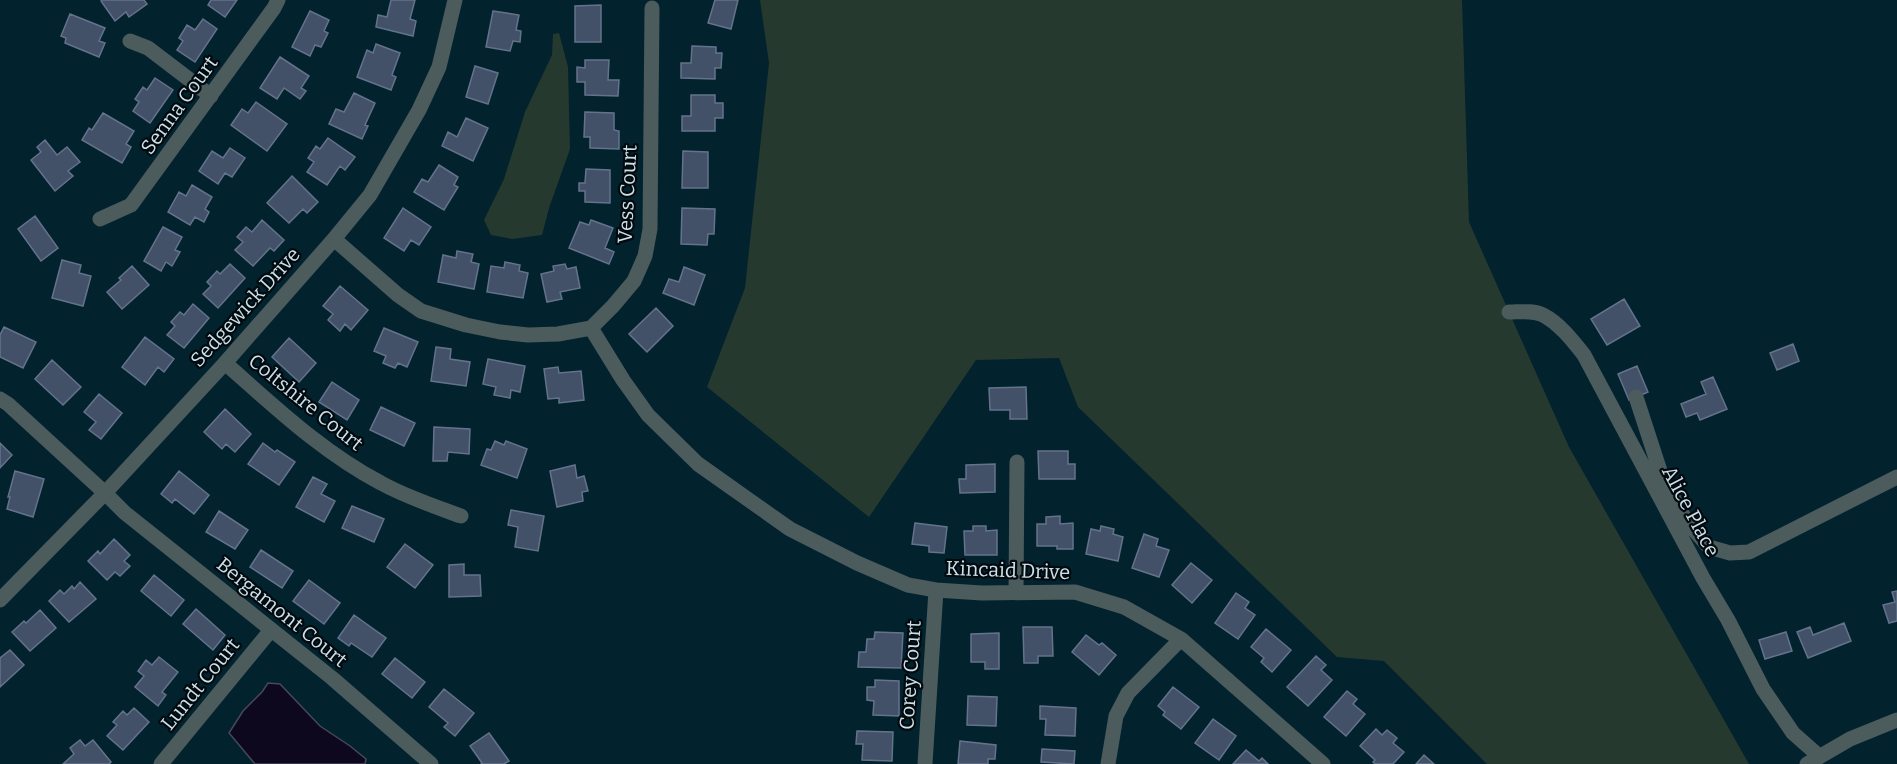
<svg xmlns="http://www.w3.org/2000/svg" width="1897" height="764" font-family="Bitter,serif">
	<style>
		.green { fill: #26392f }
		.water { fill: #0d081d; stroke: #47495a; stroke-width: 1.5 }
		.building { fill: #425068; stroke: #64738c; stroke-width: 1.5 }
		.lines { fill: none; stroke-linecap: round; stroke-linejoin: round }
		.minor { stroke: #4c5b5b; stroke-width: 15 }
		.labels { text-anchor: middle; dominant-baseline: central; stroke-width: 4.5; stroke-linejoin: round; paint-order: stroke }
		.street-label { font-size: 20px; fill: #cfe0e8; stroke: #010a0f }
	</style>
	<rect width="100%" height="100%" fill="#02222e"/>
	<path class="green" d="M760 0H1462L1469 222 1569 447 1749 764H1487L1384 661 1337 657 1078 407 1059 358 976 360 869 517 707 387 745 288 769 63Z
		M559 33 568 67 570 149 549 208 542 235 512 239 491 235 484 220 504 179 525 112 552 55 553 34Z"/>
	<path class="water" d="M268 683 280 684 320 726 350 746 366 759 365 764H255L229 733 243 711 262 692Z"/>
	<path class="building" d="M102 0H144L147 4 129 17 126 12 115 21 101 1Z
		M211 0H237L225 17 208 5Z
		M391 0H415L410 19 416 21 413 36 376 27 378 15 387 17Z
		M715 0H738L731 29 708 23Z
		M601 5V42H575V6Z
		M310 11 329 20 324 31 328 33 321 47 315 45 310 56 292 47Z
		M493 11 519 15 516 30 521 31 520 42 513 41 510 51 486 47Z
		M70 14 105 28 99 41 105 43 99 57 65 43 66 38 61 36Z
		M203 19 217 29 195 62 177 50 183 41 179 38 187 25 195 30Z
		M376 44 400 53 392 75 396 77 391 90 357 77 367 50 373 53Z
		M692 46 716 47V53H722L721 68H715V79L681 78V63H691Z
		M280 57 309 76 301 88 306 91 300 99 284 88 277 99 260 88Z
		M585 60H609L608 80H619L618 96 585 95V82H577V67L585 68Z
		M475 66 498 73 488 104 466 97Z
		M155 78 173 90 150 123 133 111 139 102 135 99 143 87 147 90Z
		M354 93 375 103 365 125 368 126 362 139 329 124 336 109 344 112Z
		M691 95H715V103H723V118H715V131H682V116H691Z
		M256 102 287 124 267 151 231 125 242 109 248 113Z
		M585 112 614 113V130L619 131V149L590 148V137H584Z
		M103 113 134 131 126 144 131 147 122 163 82 140 89 128 92 130Z
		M466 118 488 128 473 161 442 146 448 132 457 137Z
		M328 138 355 157 345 170 340 166 327 185 307 172 314 162 308 158 316 146 320 149Z
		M45 140 57 155 67 147 80 162 68 171 73 176 55 191 31 160 41 152 37 147Z
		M230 148 245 158 232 177 225 173 218 184 199 171 212 151 223 158Z
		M683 151 708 152V188H682Z
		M439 165 458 177 454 185 458 187 444 210 414 192 422 179 428 182Z
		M586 169 610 170V203L585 202V191H579V183H585Z
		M292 176 318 202 307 213 303 209 289 223 267 203Z
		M192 185 212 197 205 209 209 212 204 222 195 217 190 225 168 212 179 192 186 196Z
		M403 208 431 227 419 245 411 240 404 251 384 238Z
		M682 208 715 209 714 234H708L707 245 681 244Z
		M35 216 58 248 41 261 18 229Z
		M262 220 284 240 274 251 270 248 253 266 235 250 243 242 237 237 246 227 252 232Z
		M591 220 613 228 605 248 614 252 609 264 569 248 580 222 589 225Z
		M163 227 182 237 175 250 180 252 172 266 166 262 161 271 144 261Z
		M457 251 473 254 471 262 479 264 474 289 438 282 443 255 456 258Z
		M62 260 81 265 79 273 91 276 83 306 52 298Z
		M505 262 520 265 519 271 528 273 523 298 487 292 491 266 504 268Z
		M230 264 245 278 218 308 203 294 211 286 207 282 217 271 220 274Z
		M565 264 567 269 576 267 580 288 560 292 562 299 547 302 541 274 554 271 553 266Z
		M132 266 149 285 122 309 107 292 121 280 119 278Z
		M684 267 705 275 694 305 663 293 669 279 679 282Z
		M340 286 368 310 351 330 345 324 340 331 328 320 333 314 323 306Z
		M1624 299 1640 326 1607 345 1591 319Z
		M193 304 209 318 184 348 167 335 175 326 171 322 180 312 184 315Z
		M656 308 673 326 647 352 629 334Z
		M4 327 36 342 23 368 0 357V335Z
		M384 328 418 342 407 367 398 363 395 368 383 363 386 356 374 351Z
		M145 337 174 359 164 372 158 367 145 385 122 367Z
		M289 338 316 363 299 382 272 357Z
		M1793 344 1799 361 1777 370 1770 353Z
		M436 347 451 349 450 359 470 362 466 386 431 381Z
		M488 359 525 366 520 392 511 390 510 398 494 395 496 387 483 384Z
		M52 360 81 387 63 405 35 379Z
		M1637 366 1648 392 1629 400 1618 374Z
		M558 367 559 373 581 371 584 400 559 403V398L548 399 544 369Z
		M1713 377 1727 409 1700 420 1697 413 1686 417 1681 404 1706 394 1701 382Z
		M332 382 359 400 347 420 319 402Z
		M1026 387 1027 419H1010V410H990L989 388Z
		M99 394 122 413 101 439 89 430 96 422 84 412Z
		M381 407 415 423 404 446 370 430Z
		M225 409 251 434 235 452 226 444 222 449 204 432Z
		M434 427 470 429 469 454 448 452 447 461H433Z
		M495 441 504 445 506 441 527 449 517 478 481 465 487 449 491 450Z
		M0 443 12 455 0 468Z
		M263 443 275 452 277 450 295 462 279 485 248 464Z
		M1038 451H1068V464H1075V479H1039Z
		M995 464V492L960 493 959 479H966V465Z
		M575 465 577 478 584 476 588 491 582 492 583 501 557 507 550 471Z
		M15 471 44 479 33 517 7 509 10 497H8Z
		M179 471 209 495 194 514 175 499 172 503 161 494Z
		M313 477 327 484 321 494 335 501 324 522 296 507Z
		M352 506 384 519 374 542 342 528Z
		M511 510 544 516 538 551 515 547 518 527 508 525Z
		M219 511 248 530 235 549 206 532Z
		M1060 516V524L1073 523V549H1057V546H1037V524H1046V517Z
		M915 523 947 527 944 553 929 552V546L912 544Z
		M973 526H986V531L997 530V555H965L964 531H973Z
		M1101 526 1114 529 1113 534 1123 537 1118 561 1086 554 1091 529 1100 531Z
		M1144 534 1158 539 1156 546 1169 550 1159 577 1132 568Z
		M114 539 130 555 124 561 130 566 120 576 115 572 107 580 88 561 98 551 100 554Z
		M405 544 433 565 415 588 387 567Z
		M261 550 293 571 282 588 250 567Z
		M1191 563 1212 580 1192 603 1172 585Z
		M464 564V575H480L481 596 449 597V565Z
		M154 575 184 600 171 616 141 591Z
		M309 580 340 603 324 624 293 601Z
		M80 582 96 599 69 622 49 601 60 590 64 594 72 586 74 589Z
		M1897 591V621L1889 623 1883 605 1895 602 1892 592Z
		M1236 593 1249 602 1245 608 1255 615 1238 639 1215 623Z
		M196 609 225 635 213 650 183 624Z
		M40 610 56 628 30 651 12 632 24 621 26 623Z
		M354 615 386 638 372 657 351 643 349 646 338 638Z
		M1844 623 1851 641 1808 658 1797 632 1810 627 1813 635Z
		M1023 627H1052L1053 656H1038V663H1024Z
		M1266 629 1291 650 1272 672 1261 662 1264 658 1251 647Z
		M875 632 903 633 901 668 858 667 859 652H866L867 639H874Z
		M1786 632 1792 651 1765 659 1759 640Z
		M999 633V669H985V662H971V634Z
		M1086 635 1099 645 1102 643 1116 655 1099 675 1072 652Z
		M10 650 24 665 0 687V658Z
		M1316 656 1326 665 1321 670 1332 680 1308 706 1287 687Z
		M159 657 178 672 162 692 166 695 158 706 135 687 144 676 138 671 146 660 152 665Z
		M395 658 425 682 412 698 382 674Z
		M875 680 899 681V716L873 715 874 701 867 700V687H875Z
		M1173 687 1199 707 1181 729 1163 715 1165 712 1158 706Z
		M444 689 474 713 455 736 444 727 448 723 429 707Z
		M1347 691 1357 699 1353 704 1365 714 1346 736 1324 717Z
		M968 696 997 697 996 726 967 725Z
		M1040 706 1076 708 1075 736 1045 735 1046 719H1040Z
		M134 708 149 722 123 750 107 736 117 725 113 722 123 711 127 715Z
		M1213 719 1236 736 1219 760 1195 743Z
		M1376 729 1382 735 1387 730 1397 738 1393 743 1404 752 1393 764H1375L1373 762 1375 760 1360 746Z
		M857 731 893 732 892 761 862 760 863 744H856Z
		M489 733 509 761 504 764H481L482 763 470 746Z
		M80 740 85 746 93 740 111 762 109 764H63L74 754 70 748Z
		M960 741 996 745 995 759H988V764H958Z
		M1042 749 1075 751 1074 764 1041 762Z
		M1246 750 1259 761 1262 758 1268 764H1233Z
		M1424 755 1434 764H1416Z"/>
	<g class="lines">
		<path class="minor" d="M130 41 148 48 211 96
			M100 219 131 205 274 8 278 0
			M334 239 398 295 421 311 466 325 500 332 528 335 558 334 591 328 613 306 634 281 645 256 650 229 652 8
			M1509 312C1520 312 1533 310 1543 315 1559 323 1573 341 1584 355L1703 578 1728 620 1763 689 1793 733 1819 756
			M591 328 623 380 648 415 698 464 790 529 857 563 908 585 936 590 982 593 1075 592 1124 607 1181 639 1323 764
			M225 363C274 406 322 452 381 483 406 497 434 506 461 516
			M1636 397 1663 480 1687 522 1709 547 1730 553 1749 552 1897 477
			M0 399 8 404 105 493 125 513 332 678 431 764
			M1016 593 1017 462
			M0 600 105 493 225 363 334 239 370 195 419 110 439 67 455 0
			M161 764 271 630
			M925 764 936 590
			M1108 764 1116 716 1128 693 1181 639
			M1807 764 1850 739 1897 720"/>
	</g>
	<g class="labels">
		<g class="street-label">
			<text transform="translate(179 105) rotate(-54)">Senna Court</text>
			<text transform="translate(627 194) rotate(-87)">Vess Court</text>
			<text transform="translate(245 307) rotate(-48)">Sedgewick Drive</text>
			<text transform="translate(306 402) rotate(39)">Coltshire Court</text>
			<text transform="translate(1691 511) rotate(62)">Alice Place</text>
			<text transform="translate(1008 570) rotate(2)">Kincaid Drive</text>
			<text transform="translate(282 612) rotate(39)">Bergamont Court</text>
			<text transform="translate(910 675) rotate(-86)">Corey Court</text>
			<text transform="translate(200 684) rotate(-51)">Lundt Court</text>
		</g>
	</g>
</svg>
